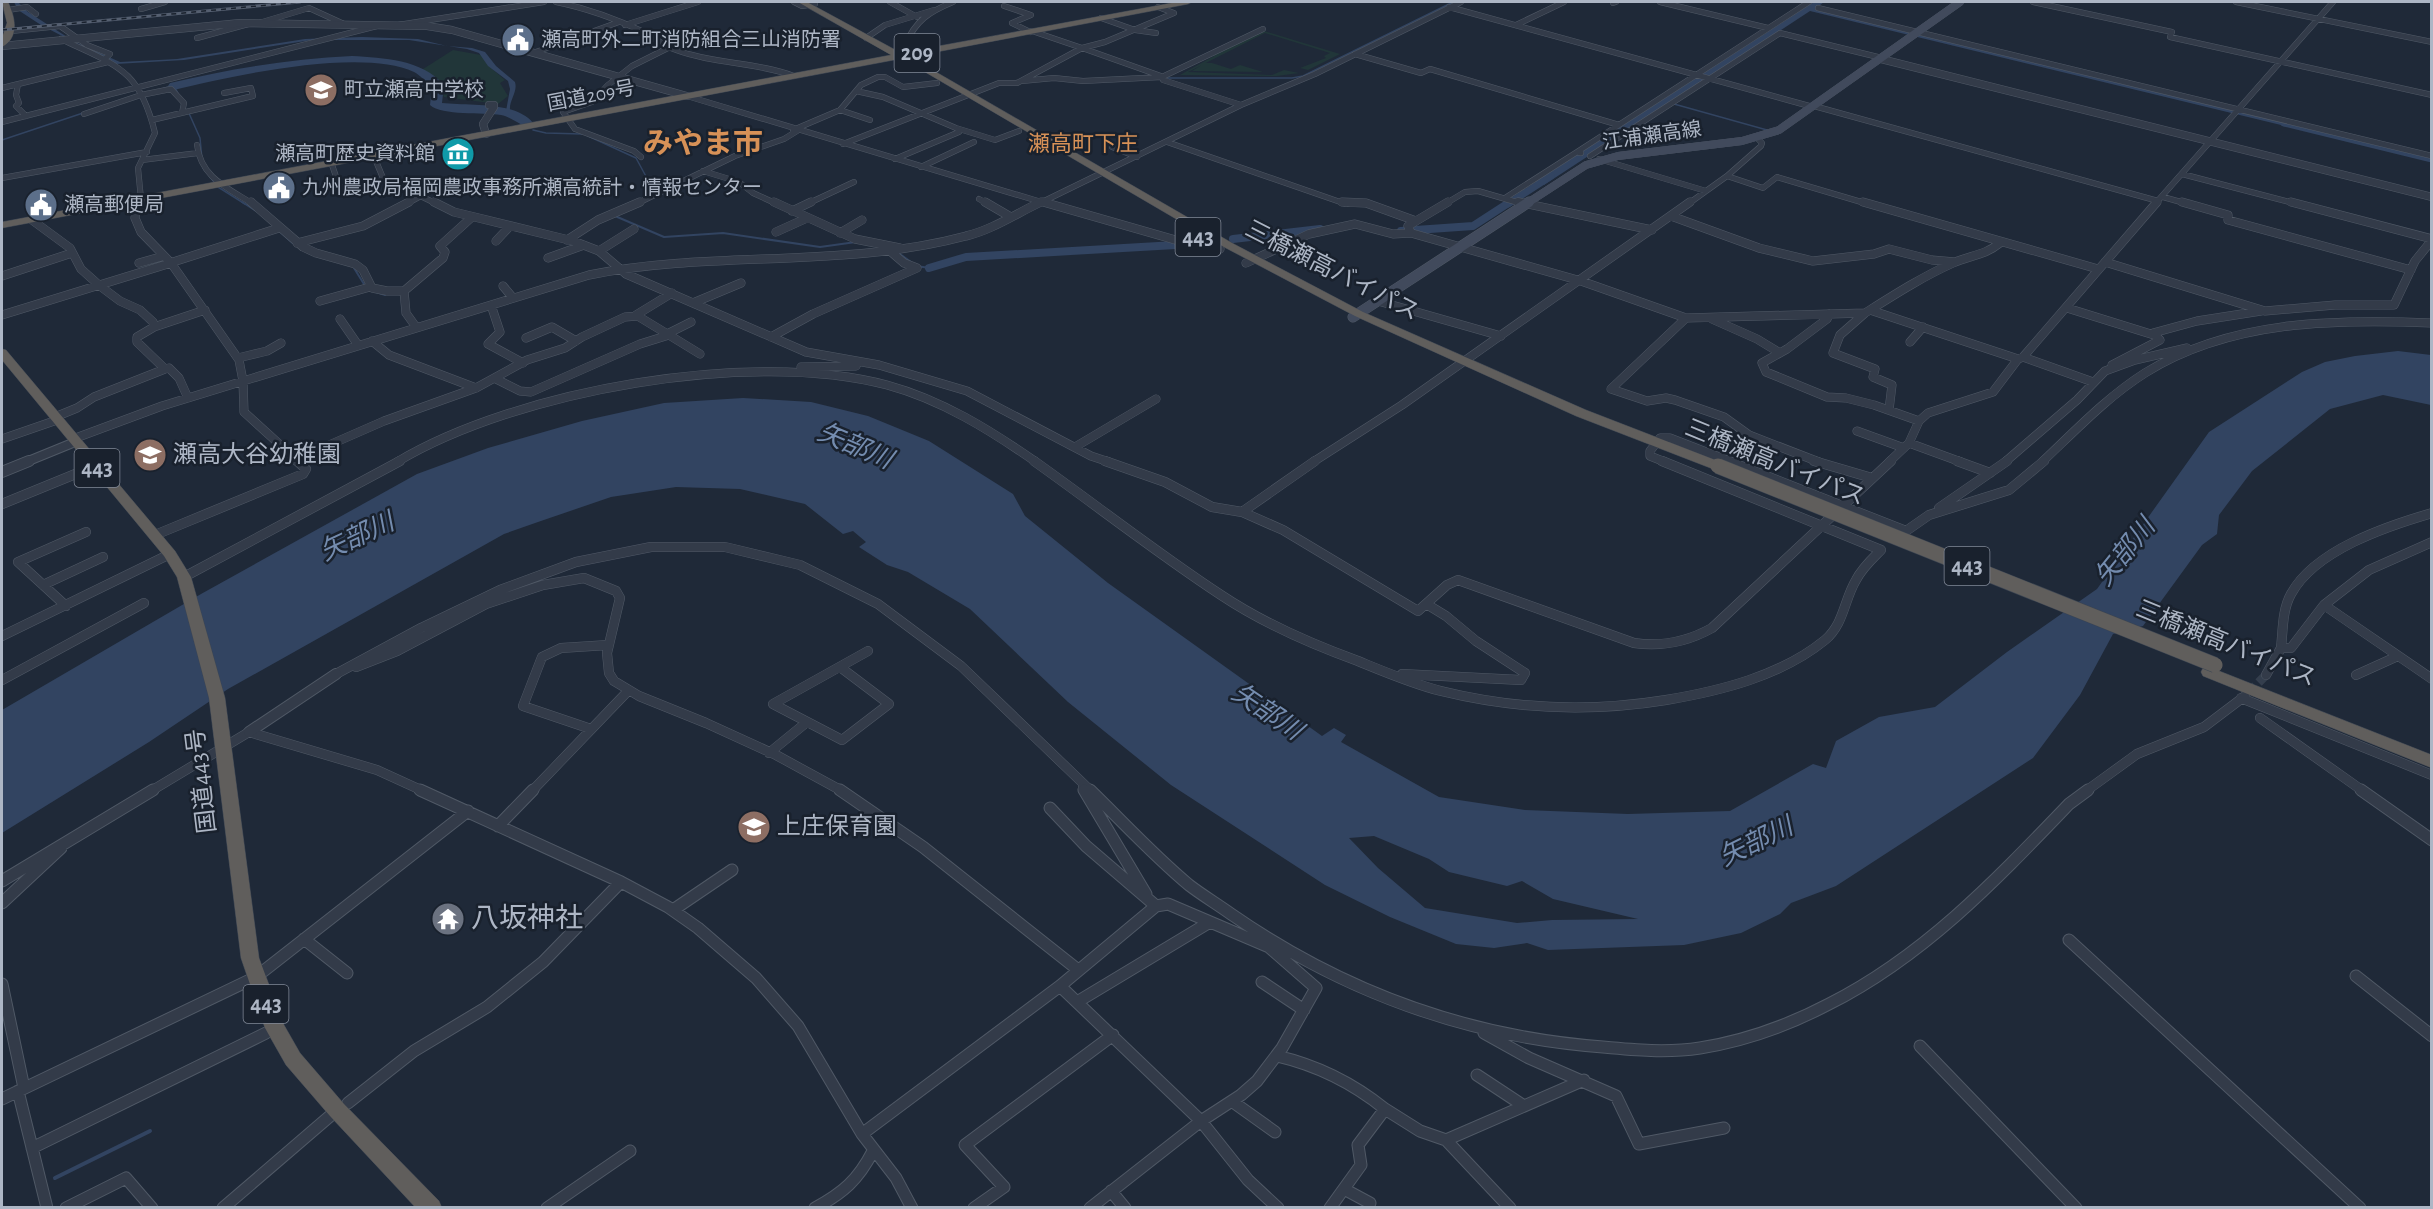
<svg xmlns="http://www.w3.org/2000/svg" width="2433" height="1209" font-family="'Alegreya Sans','Noto Sans JP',sans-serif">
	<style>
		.green { fill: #213639 }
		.water { fill: #324461; fill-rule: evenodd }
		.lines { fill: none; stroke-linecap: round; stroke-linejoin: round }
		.stream-far2 { stroke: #324461; stroke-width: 1.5 }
		.stream-far1 { stroke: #324461; stroke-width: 2 }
		.stream { stroke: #324461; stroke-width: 4 }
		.canal-far1 { stroke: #324461; stroke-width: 7 }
		.canal { stroke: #324461; stroke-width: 8 }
		.river { fill: #324461; fill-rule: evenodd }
		.minor-tunnel { stroke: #343e4d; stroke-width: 9; stroke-dasharray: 9 4.5; stroke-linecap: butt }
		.minor-far3-casing { stroke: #505966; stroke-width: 6 }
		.minor-far2-casing { stroke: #505966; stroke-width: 9 }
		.minor-far1-casing { stroke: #505966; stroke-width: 10 }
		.minor-casing { stroke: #505966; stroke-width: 13 }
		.tertiary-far2-casing { stroke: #505966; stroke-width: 8 }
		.tertiary-far1-casing { stroke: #505966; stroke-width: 10 }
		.tertiary-casing { stroke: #505966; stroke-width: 12 }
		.secondary-far1-casing { stroke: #505966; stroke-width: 8 }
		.secondary-casing { stroke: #505966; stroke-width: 11 }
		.trunk-casing { stroke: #3d4653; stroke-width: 1 }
		.minor-far3 { stroke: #333b49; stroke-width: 5 }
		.minor-far2 { stroke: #333b49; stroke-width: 8 }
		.minor-far1 { stroke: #333b49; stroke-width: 9 }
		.minor { stroke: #333b49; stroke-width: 11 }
		.tertiary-far2 { stroke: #333b49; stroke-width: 7 }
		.tertiary-far1 { stroke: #333b49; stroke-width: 8 }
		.tertiary { stroke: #333b49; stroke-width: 10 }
		.secondary-far1 { stroke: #414a5c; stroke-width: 8 }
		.secondary { stroke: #414a5c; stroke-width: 10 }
		.trunk { fill: #605e5c; fill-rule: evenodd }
		.rail-casing { stroke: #555f70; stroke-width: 3 }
		.rail { stroke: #19212d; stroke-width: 1.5; stroke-dasharray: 5; stroke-linecap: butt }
		.trunk-bridge-casing { stroke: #3d4653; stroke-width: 16; stroke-linecap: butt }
		.trunk-bridge { stroke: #605e5c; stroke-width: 15 }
		.labels { text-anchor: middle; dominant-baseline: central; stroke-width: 5; stroke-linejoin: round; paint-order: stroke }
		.far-poi-label { font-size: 20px; fill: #adb6c5; stroke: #19212d; text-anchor: start }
		.far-street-label { font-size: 20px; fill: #adb6c5; stroke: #19212d }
		.shield { fill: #19212d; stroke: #818997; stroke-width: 1.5 }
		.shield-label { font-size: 22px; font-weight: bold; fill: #adb6c5 }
		.far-quarter-label { font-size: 22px; fill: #d79157; stroke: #19212d }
		.street-label { font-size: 24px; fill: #adb6c5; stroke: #19212d }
		.poi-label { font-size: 24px; fill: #adb6c5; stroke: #19212d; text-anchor: start }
		.water-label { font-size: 26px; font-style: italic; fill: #748caf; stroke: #19212d }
		.near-poi-label { font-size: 28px; fill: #adb6c5; stroke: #19212d; text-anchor: start }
		.far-town-label { font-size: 30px; font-weight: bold; fill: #d79157; stroke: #19212d }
	</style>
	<rect width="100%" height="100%" fill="#1f2938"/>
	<path class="green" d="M1264 31 1340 54 1308 70 1300 68 1326 58 1324 56 1330 53 1265 33 1188 72 1272 75 1284 70 1299 73 1277 76 1180 75 1214 56 1213 54Z
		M453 50 481 55 491 68 505 80 500 83 508 96 498 104 444 97C438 78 439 79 420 71Z
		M1205 63H1212L1231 69 1240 65 1263 72 1192 71Z"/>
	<path class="water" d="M14 2H18L28 12 75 42 120 62 177 59 305 39 362 37 418 39 447 46 472 48 485 52 496 66 515 82C518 92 509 100 510 110L506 111 510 89 508 81 488 66 479 53 467 49 409 40H312L184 60 116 64 41 25 18 10Z
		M1814 2H1824L1815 9 2298 126 2296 128 2281 125 1810 11 1544 185 1535 182Z
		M2398 351 2431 355V405L2383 395 2330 409 2252 471 2219 515 2217 534 2202 545 2143 626 2113 634 2080 695 2033 758 1836 886 1791 903 1780 914 1741 933 1684 945 1548 950 1527 943 1494 948 1456 944 1390 917 1325 885 1171 785 1068 702 970 609 908 572 887 565 859 547 866 542 853 531 843 534 805 504 740 489 676 487 611 497 538 522 504 534 228 689 149 742 2 833V710L201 594 417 474 488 448 582 421 664 403 743 398 811 402 868 416 929 441 1013 494 1025 516 1108 583 1322 736 1334 728 1346 735 1341 742 1439 797 1525 810 1628 814 1730 811 1813 764 1826 768 1836 741 1879 717 1935 707 2007 652 2097 589 2209 432 2302 372 2325 362 2355 356ZM1374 836 1429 859 1449 872 1507 886 1522 881 1553 899 1638 919 1552 920 1517 923 1425 908 1378 868 1349 838Z"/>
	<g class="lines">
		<path class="stream-far2" d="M1162 78H1292L1303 76 1453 2
			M164 88 174 86 179 95
			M1674 104 1767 130
			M188 111 200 138 202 159
			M533 130 546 133 582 134
			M588 136 636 158 655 193 653 194
			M2 140 83 113
			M203 168 218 187 245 204"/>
		<path class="stream-far1" d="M242 202 258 212
			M615 216 664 237 723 233 820 247 856 242
			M278 230 295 245
			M897 252 911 262
			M917 266 929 268
			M354 268 367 289 385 295"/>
		<path class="stream" d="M55 1178 150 1131"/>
		<path class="canal-far1" d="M2284 123 2432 159
			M1508 204 1551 176"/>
		<path class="canal" d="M1401 231 1473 226 1510 202
			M1233 239 1320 229
			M929 268 966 257 1193 244"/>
		<path class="river" d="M352 56C384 58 421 59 444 85L442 103C468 106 516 101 533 123L527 127C518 124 511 117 501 115 483 112 442 116 430 105L432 86C426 82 420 75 414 72 361 47 231 76 174 90L168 86 170 83C230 69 290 59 352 56Z"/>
		<path class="minor-tunnel" d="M2249 692 2266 675"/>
		<defs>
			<path id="minor-far3" d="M556 2C586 8 616 19 644 32 655 38 664 46 676 50 714 64 756 62 794 76
				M794 2 802 6 815 4 811 2
				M890 2 917 17
				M1660 2 1768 28
				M2033 2 2172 32 2170 37 2432 95
				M2236 2 2432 42
				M1613 3 1616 2
				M1004 6 1031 15 1012 23 1030 32
				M1449 7 1813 107
				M1818 8 2432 156
				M141 9 165 2
				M8 10 27 7 36 14
				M1101 18 1135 30 1156 33
				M259 23 309 8 344 24
				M398 25 544 2
				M625 25 698 2
				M1516 25 1564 2
				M1032 31 1082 48 1105 42 1174 13 1158 7
				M2 32 60 26 87 45 110 54 104 60
				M197 38 252 23
				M866 38 885 25 934 10
				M61 39C117 66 139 68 155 133L138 168 141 199
				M905 45C916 20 929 12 953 2
				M533 53 619 22
				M1355 54 1421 73 1430 69 1619 125
				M1022 81 1054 78 1083 81 1162 77 1263 29
				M18 84 16 95 19 103 16 106 26 116
				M2 88 108 62
				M856 91 883 97 956 128 995 140 1019 131
				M687 96 1048 204
				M1814 106 2158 201
				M840 110 870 120
				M84 114 141 95 171 89 184 103 182 113
				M152 120 253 96 251 88 224 93
				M2 122 377 26
				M793 130 840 110 861 85 878 77H885L903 87 937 83
				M1167 142 1346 204
				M843 144 999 83H1017L1082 48 1161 76 1163 80 1241 105
				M197 145C201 178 228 188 253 204
				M1112 147 1137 157
				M1577 152 1809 2
				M373 154 383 178 437 204
				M1590 156 1780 33 1882 58
				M641 157 634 151 575 129 563 112 592 102 608 85 632 66 670 47
				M895 159 959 132
				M1599 159 1706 191
				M142 160 198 153
				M331 162 340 188 385 179
				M921 167 974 142
				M703 171 739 182 753 193 777 204
				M2182 174 2297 204
				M1727 176 1763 188 1777 177 1868 204
				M2 178 147 152
				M2163 197 2188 204
				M1505 198 1577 152 1581 153
				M979 199 988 204
				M137 204V200
				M406 204 419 197
				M636 204 735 156 784 139 797 131
				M807 204 854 182
				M1038 204 1241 105 1315 74 1461 2
				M1350 204H1368
				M1445 204 1465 192 1478 191 1523 204
				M1688 204 1727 176 1761 146 1762 143 1757 138
				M2155 204 2333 2"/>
			<path id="minor-far2" d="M137 202 135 218 141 232 171 263 239 360 243 381 244 412 299 462
				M251 202 303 247 316 253 355 264 363 270 372 288 387 291H404
				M434 202 454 212 573 241 599 251 626 274 806 352 879 365 967 391 1091 456 1109 462
				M774 202 855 239 900 248
				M985 202 1009 216
				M1043 202 1214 251 1220 249
				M1342 202 1366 203 1416 221 1408 226 1411 233
				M1518 202 1652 230
				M1863 202 2098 269
				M2182 202 2228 215V220L2411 270
				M2291 202 2432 239
				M792 211 811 202
				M1671 216 1759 248 1813 261 1874 254 1889 249 1932 260 1955 262
				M32 220 70 248 81 269 100 286 120 301 140 310 153 322 154 327 137 337V342L165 369 94 397 77 408 55 417
				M1416 221 1448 202
				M776 232 807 218
				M840 233 862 220
				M567 240 598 220 640 202
				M496 241 510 226
				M297 243 363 226 409 202
				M599 251 634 229
				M548 258 584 245
				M2105 262 2265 311 2335 305H2394L2415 261 2432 240
				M139 263 164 256
				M170 263 279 228
				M1246 263 1309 234 1355 224 1393 234 1411 233 1581 281 1686 318 1865 313 1870 310 2018 359
				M2 276 72 253
				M503 286 513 298
				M320 301 370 287
				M1378 301 1501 336
				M693 303 741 283
				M491 305 500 332 488 344 523 363
				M2067 308 2154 335
				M1870 310C1897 293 1924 276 1953 263 1970 255 1984 256 2000 243
				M1865 313 1840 335 1833 353 1875 369 1873 377 1892 385 1889 410
				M1829 314 1827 319 1787 349 1762 363 1766 372 1827 397 1846 398 1874 405 1919 421
				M2 315 171 263
				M1686 318 1611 389 1647 401 1666 398 1675 400 1724 417 1749 435 1819 462
				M340 319 358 345
				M1712 319 1757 339 1780 353
				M154 327 205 310
				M416 327 406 313 404 291 443 258 445 252 440 246 472 217
				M667 334 691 322
				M669 335 700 354
				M771 337 813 314 917 268 904 263 890 251
				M526 338 552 327 576 341
				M372 341 389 355 476 388
				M1910 342 1923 327
				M2023 357 2093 382
				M238 358 267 351 281 343
				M2112 365 2160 340 2153 333 2197 321 2261 311
				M801 367 856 366
				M165 369 169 368 179 378 188 398
				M496 379 520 391 531 392 640 344 669 335 636 315 672 293
				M1857 431 1904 448
				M2 439 57 420
				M73 439 162 406 589 275C713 250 843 269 966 236 992 230 1017 213 1041 202
				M1909 443 1961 462
				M1075 447 1156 399
				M295 460 384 421 476 388 527 360 565 348 582 337 625 317 638 316
				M397 462C517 390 752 349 887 385 942 400 990 430 1036 462
				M1313 462 1402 405 1690 202
				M1665 462 1650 456V451L1660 438H1670L1732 462
				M1889 462 1909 443 1919 421 1928 413 1993 392 2018 359 2023 357 2157 202
				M2005 462 2077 400 2105 371 2135 360 2187 348
				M2042 462C2075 431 2107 397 2145 373 2230 320 2335 319 2432 323"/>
			<path id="minor-far1" d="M1034 461C1096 505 1157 553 1221 595 1263 623 1311 644 1358 661 1385 672 1413 684 1441 691 1514 709 1592 712 1666 700 1720 691 1781 676 1825 640 1844 624 1844 600 1856 580 1862 568 1872 559 1881 550L1662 461
				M1105 461 1165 482 1212 507 1242 512 1283 530 1418 611 1447 585 1458 580 1634 643C1662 647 1687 642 1712 628L1891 461
				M1728 461 1906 531 1929 515 2009 490 2044 461
				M1814 461 1872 478
				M1957 461 1990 473
				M2 504 95 466
				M1939 508 2007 461
				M1242 512 1315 461
				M155 535 303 474 306 469 297 461
				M184 577 400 461
				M43 585 103 557
				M2324 605 2369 570 2432 542
				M66 606 18 562 86 532
				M2 636 170 554
				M2281 648C2283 631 2282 610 2291 594 2315 550 2387 526 2432 513
				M356 667 397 651 486 604 543 585 584 578 616 591 620 598 607 653 609 673 614 681 639 696 706 723 776 755 842 791
				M840 667 889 704 842 740 773 704 868 651
				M336 674 421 628 500 590 576 562 651 547H725L800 565 878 604 961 666 1091 791
				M1402 674 1521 680 1525 673 1476 641 1446 616 1428 605
				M2266 675 2281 648H2291L2324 605 2432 679
				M2356 675 2398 656
				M2 680 144 603
				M2241 698 2432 775
				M2260 718 2363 791
				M591 729 523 706 542 657 561 648 608 645
				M769 753 807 722
				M1083 788 1085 791
				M151 791 249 732 377 770 423 791
				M532 791 629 690
				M2086 791 2137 754 2204 727 2245 696"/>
			<path id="minor" d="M420 790 621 882 668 907 698 928 756 978 798 1026 862 1134 896 1178 912 1208
				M840 790 923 847 1077 969
				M1084 790 1146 894
				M1090 790C1122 821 1154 856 1189 885 1202 895 1217 904 1231 914 1342 991 1468 1037 1603 1047 1635 1050 1667 1053 1700 1048 1744 1041 1789 1025 1829 1004 1924 956 1996 880 2069 804L2088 790
				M2361 790 2432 840
				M1050 808 1086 846 1156 906
				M498 826 533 790
				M2 881 153 790
				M2 903 61 848
				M673 910 732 870
				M304 939 347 973
				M2069 940 2360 1208
				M2356 976 2432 1036
				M1262 982 1304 1010
				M2 984 24 1088
				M1060 986 1201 1121 1248 1180 1278 1208
				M1077 1002 1210 922
				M1484 1033 1529 1058 1616 1096 1639 1144 1724 1128
				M1920 1046 2076 1208
				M1277 1056C1316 1065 1354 1084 1385 1109
				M1477 1075 1524 1106
				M18 1091 47 1208
				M2 1099 256 977 468 811
				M1233 1102 1275 1132
				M348 1103 414 1051 487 1007 543 962 621 882
				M862 1134 1060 986 1156 906 1168 904 1269 947
				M1446 1140 1584 1080
				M32 1148 266 1033
				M1344 1189 1370 1203
				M1111 1191 1125 1208
				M66 1208 126 1178 152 1208
				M223 1208 337 1110
				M547 1208 630 1151
				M815 1208C843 1193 858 1180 873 1151
				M974 1208 1004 1187 965 1145 1113 1035
				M1090 1208 1201 1121 1241 1095 1257 1081 1282 1048 1316 988 1269 947 1272 943
				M1330 1208 1361 1165 1358 1145 1385 1109 1420 1131 1446 1140 1510 1208"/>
			<path id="tertiary-far2" d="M2 46 240 23 427 26 452 30 687 96
				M1881 59 2432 197
				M486 134 483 124 494 107V105H489"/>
			<path id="tertiary-far1" d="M26 462 75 442"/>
			<path id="tertiary" d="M2 472 29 461
				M249 732 336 674"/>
			<path id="secondary-far1" d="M1526 204 1586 165 1618 156 1742 141 1779 130 1960 2"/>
			<path id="secondary" d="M1353 317 1529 202"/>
			<path id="trunk" d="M2 2H8C15 17 20 37 2 47V38L7 23Z
				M798 2H807L901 53 1177 2H1192L1188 4 910 57 1232 243 1363 312 1586 410 1723 463 1725 466 1723 469H1713L1576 416 1355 316 1224 247 908 62 899 59 2 228V222L891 55Z
				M2 349 6 350 175 551 191 577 225 698 259 958 284 1025 300 1053 344 1104 439 1201 442 1208H416L330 1116 286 1065 265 1028 241 958 209 698 177 577 164 556 2 360Z
				M2209 667 2432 755V768L2203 676 2201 672 2203 668Z"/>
		</defs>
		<use href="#minor-far3" class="minor-far3-casing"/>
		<use href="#minor-far2" class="minor-far2-casing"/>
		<use href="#minor-far1" class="minor-far1-casing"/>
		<use href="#minor" class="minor-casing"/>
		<use href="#tertiary-far2" class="tertiary-far2-casing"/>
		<use href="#tertiary-far1" class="tertiary-far1-casing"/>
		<use href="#tertiary" class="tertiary-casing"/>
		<use href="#secondary-far1" class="secondary-far1-casing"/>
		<use href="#secondary" class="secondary-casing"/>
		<use href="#trunk" class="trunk-casing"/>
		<use href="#minor-far3" class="minor-far3"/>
		<use href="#minor-far2" class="minor-far2"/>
		<use href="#minor-far1" class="minor-far1"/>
		<use href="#minor" class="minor"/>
		<use href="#tertiary-far2" class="tertiary-far2"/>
		<use href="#tertiary-far1" class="tertiary-far1"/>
		<use href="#tertiary" class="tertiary"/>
		<use href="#secondary-far1" class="secondary-far1"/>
		<use href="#secondary" class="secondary"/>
		<use href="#trunk" class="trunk"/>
		<defs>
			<path id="rail" d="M2 30 300 2"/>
		</defs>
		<use href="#rail" class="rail-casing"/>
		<use href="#rail" class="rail"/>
		<defs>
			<path id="trunk-bridge" d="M1718 466 2215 665"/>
		</defs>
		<use href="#trunk-bridge" class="trunk-bridge-casing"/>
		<use href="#trunk-bridge" class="trunk-bridge"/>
	</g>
	<defs>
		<symbol id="civic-disc" viewBox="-11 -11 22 22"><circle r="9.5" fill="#5c6f8a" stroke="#19212d"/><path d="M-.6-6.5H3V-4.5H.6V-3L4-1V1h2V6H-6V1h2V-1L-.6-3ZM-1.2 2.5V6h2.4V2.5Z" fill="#fff"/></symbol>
		<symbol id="school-disc" viewBox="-11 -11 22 22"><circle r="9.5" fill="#8d6e63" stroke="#19212d"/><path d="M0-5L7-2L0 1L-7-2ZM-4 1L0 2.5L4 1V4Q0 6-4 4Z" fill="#fff"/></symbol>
		<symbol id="museum-disc" viewBox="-11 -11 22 22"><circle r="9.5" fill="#0f9aa8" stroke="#19212d"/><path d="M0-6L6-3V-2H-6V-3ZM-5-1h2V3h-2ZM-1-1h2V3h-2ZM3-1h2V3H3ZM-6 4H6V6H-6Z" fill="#fff"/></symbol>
		<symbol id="temple-disc" viewBox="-11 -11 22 22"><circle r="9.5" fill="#6b7280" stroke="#19212d"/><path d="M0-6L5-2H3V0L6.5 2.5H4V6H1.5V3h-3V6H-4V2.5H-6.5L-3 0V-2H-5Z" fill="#fff"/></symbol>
	</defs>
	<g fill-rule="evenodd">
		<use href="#civic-disc" x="499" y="21" width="38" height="38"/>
		<use href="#school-disc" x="302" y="71" width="38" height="38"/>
		<use href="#museum-disc" x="439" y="135" width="38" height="38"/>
		<use href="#civic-disc" x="260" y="169" width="38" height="38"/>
		<use href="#civic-disc" x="22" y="186" width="38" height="38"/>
		<use href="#school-disc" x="131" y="436" width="38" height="38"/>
		<use href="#school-disc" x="735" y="808" width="38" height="38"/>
		<use href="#temple-disc" x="429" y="900" width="38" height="38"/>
	</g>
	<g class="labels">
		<g class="far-poi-label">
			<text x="541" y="40">瀬高町外二町消防組合三山消防署</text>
			<text x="344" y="90">町立瀬高中学校</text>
			<text x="435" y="154" text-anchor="end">瀬高町歴史資料館</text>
			<text x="302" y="188">九州農政局福岡農政事務所瀬高統計・情報センター</text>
			<text x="64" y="205">瀬高郵便局</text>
		</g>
		<g class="far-street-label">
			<text transform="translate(591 96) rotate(-11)">国道209号</text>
			<text transform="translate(1652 136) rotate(-8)">江浦瀬高線</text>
		</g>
		<g class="shield">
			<rect x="894.5" y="34" width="45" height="38" rx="4.5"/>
			<rect x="1175.5" y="218" width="45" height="38" rx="4.5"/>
			<rect x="74.5" y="449" width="45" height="38" rx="4.5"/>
			<rect x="1944.5" y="547" width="45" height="38" rx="4.5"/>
			<rect x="243.5" y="985" width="45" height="38" rx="4.5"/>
		</g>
		<g class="shield-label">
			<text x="917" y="53">209</text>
			<text x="1198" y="237">443</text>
			<text x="97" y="468">443</text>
			<text x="1967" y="566">443</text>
			<text x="266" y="1004">443</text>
		</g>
		<g class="far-quarter-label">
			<text x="1083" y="144">瀬高町下庄</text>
		</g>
		<g class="street-label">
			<text transform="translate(1332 271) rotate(27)">三橋瀬高バイパス</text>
			<text transform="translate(1775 463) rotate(22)">三橋瀬高バイパス</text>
			<text transform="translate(2226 644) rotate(22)">三橋瀬高バイパス</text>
			<text transform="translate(202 781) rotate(-97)">国道443号</text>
		</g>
		<g class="poi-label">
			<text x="173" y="455">瀬高大谷幼稚園</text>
			<text x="777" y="827">上庄保育園</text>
		</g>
		<g class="water-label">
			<text transform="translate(855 446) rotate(23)">矢部川</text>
			<text transform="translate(357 537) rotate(-25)">矢部川</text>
			<text transform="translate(2125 552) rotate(-51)">矢部川</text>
			<text transform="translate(1267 712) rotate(34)">矢部川</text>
			<text transform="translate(1756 842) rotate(-26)">矢部川</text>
		</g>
		<g class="near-poi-label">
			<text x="471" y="919">八坂神社</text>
		</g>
		<g class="far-town-label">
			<text x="703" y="144">みやま市</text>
		</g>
	</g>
	<rect width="2433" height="1209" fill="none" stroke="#adb6c5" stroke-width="6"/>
</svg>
